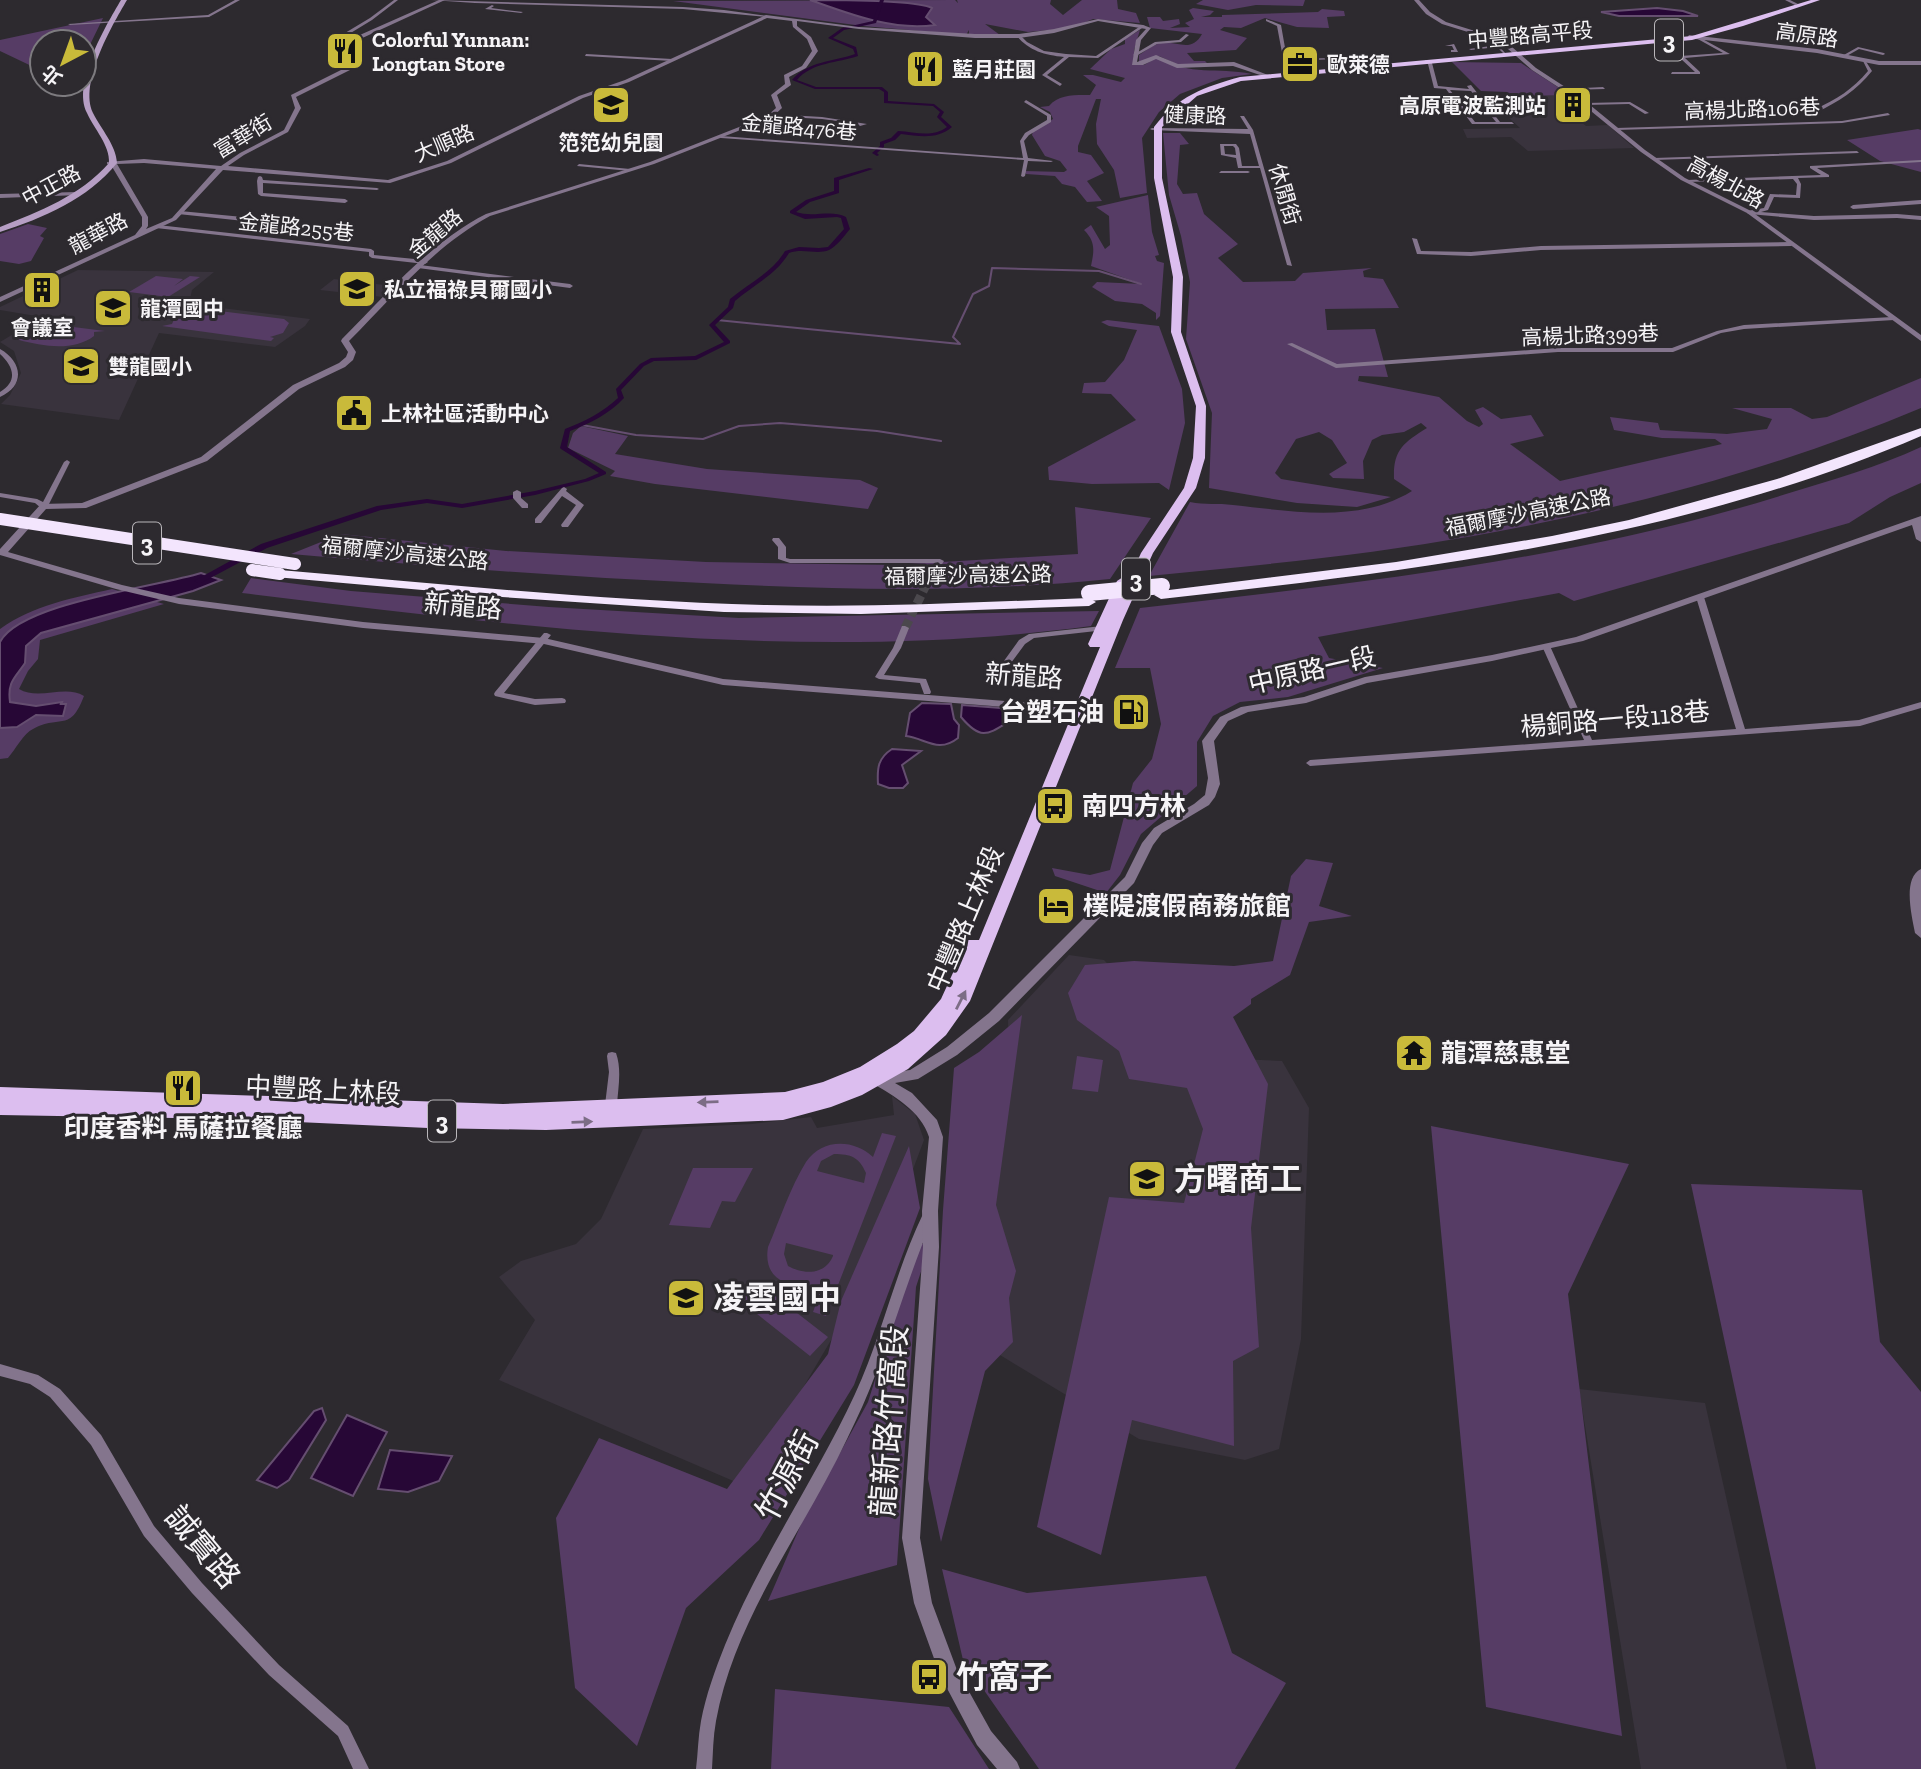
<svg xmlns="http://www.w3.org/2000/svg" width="1921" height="1769" font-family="'Zilla Slab','Noto Sans TC',serif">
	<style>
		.built { fill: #39333d }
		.green { fill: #563c65; fill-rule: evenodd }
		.water { fill: #270736; stroke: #654e70; stroke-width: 2 }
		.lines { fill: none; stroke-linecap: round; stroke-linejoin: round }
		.stream { stroke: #654e70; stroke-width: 2 }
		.canal { fill: #270736; fill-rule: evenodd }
		.minor-tunnel-far1 { stroke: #4b484d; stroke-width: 7; stroke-dasharray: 7 3.5; stroke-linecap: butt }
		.minor-tunnel { stroke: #4b484d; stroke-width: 9; stroke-dasharray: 9 4.5; stroke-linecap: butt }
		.minor { fill: #84758d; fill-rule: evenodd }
		.tertiary { fill: #84758d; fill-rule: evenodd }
		.secondary { fill: #b69ec4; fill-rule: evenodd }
		.primary { fill: #dcbeef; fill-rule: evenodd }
		.motorway { fill: #f3e5fd; fill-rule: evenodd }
		.motorway-bridge-far1 { stroke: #f3e5fd; stroke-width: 12 }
		.motorway-bridge { stroke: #f3e5fd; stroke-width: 16 }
		.oneway { fill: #7c6d85 }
		.labels { text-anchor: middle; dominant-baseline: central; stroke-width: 6; stroke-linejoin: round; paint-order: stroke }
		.far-street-label { font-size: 21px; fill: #f6f4f7; stroke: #2d2a2f }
		.far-poi-label { font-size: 21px; font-weight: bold; fill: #f6f4f7; stroke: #2d2a2f; text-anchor: start }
		.shield { fill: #2d2a2f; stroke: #bab7bb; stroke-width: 2 }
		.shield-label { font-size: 24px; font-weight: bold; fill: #f6f4f7 }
		.street-label { font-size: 26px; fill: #f6f4f7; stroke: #2d2a2f }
		.poi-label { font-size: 26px; font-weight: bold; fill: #f6f4f7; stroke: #2d2a2f; text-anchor: start }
		.near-poi-label { font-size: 32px; font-weight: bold; fill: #f6f4f7; stroke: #2d2a2f; text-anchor: start }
		.near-street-label { font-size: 32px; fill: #f6f4f7; stroke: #2d2a2f }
	</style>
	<rect width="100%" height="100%" fill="#2d2a2f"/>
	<path class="built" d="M1522 94 1570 95 1577 100 1557 102 1586 126 1608 125 1634 148 1528 151 1511 137 1467 138 1463 129 1520 128 1495 105 1518 104 1511 96Z
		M78 270 214 272 192 290 189 304 310 319 305 326 275 347 159 333 119 420 1 404 10 395 21 373 14 351 0 342 42 317 0 310V307Z
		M334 279 393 286 394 288 383 297 320 290Z
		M1069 955 1104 960 1129 987 1171 1056 1282 1061 1309 1108 1301 1339 1279 1449 1245 1460 1139 1439 1000 1355 973 1251 1009 1058 1008 1020Z
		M892 1096 915 1114 924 1140 880 1257 745 1486 499 1380 535 1320 499 1277 521 1261 576 1244 601 1219 643 1129 752 1124 811 1117 817 1128 894 1115Z
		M1579 1389 1705 1403 1787 1769H1641Z"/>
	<path class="green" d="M955 0 958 3 957 0H1051L1050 4 1063 15 1082 0H1117L1118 9 1136 13 1140 23 1093 19 1071 28 1028 32 985 24 1000 35H969V30L966 35 863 26 673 1Z
		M1203 0H1305L1303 6 1256 5 1228 10 1196 4Z
		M1193 8 1214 11 1210 15 1201 17H1222V15L1318 12 1322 9 1344 11 1345 16 1327 17 1329 28 1297 27 1265 18 1241 28 1224 27 1220 30 1247 38 1236 50 1187 53 1194 61H1205L1208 64 1179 65 1159 56 1139 62V55C1145 51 1153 45 1160 43 1177 40 1191 54 1202 34L1150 28 1147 17H1160L1163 21 1179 19 1180 24 1170 28 1190 27 1185 23 1194 19 1189 10Z
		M103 18 84 57V42H42V71L0 51V40Z
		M1140 30 1134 50V64L1144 65 1156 58C1193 76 1215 67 1252 74L1222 78 1180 94 1159 112 1142 138 1147 193 1120 198 1114 170 1097 144 1096 124 1101 99H1096L1078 146V152L1091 155 1104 173 1087 181 1102 201 1087 202 1075 187 1062 184 1055 176 1026 174 1024 171 1064 172 1067 170 1060 161 1045 156 1032 135 1033 131 1053 119 1050 112 1040 107 1049 106C1059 94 1075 95 1090 95L1096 85 1083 75H1093L1121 82 1125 78 1090 69 1111 49 1125 44V39Z
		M1452 62 1521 63 1570 95 1511 96 1507 92 1481 91Z
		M1918 129 1921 130V172L1880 161 1847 140Z
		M1163 133H1180L1189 144 1180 145 1177 184 1183 194 1197 193 1204 214 1238 244 1218 258 1243 282 1295 281 1303 273 1372 268 1363 271 1364 277 1383 279 1399 308 1325 309 1327 330 1375 329 1388 377 1359 376 1358 381 1439 397 1467 421 1479 427 1483 424 1475 410 1483 407 1501 419 1531 415 1544 436 1510 444 1560 481 1722 444 1715 439 1662 438 1614 430 1610 417 1658 423 1660 430 1727 434 1767 429 1772 419 1732 408H1791L1812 419 1827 417 1921 378V408C1736 486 1522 535 1322 558 1265 565 1206 570 1149 576L1190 502C1205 505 1218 503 1233 505 1291 511 1359 524 1412 491L1394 479C1393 450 1403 443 1427 428L1421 423 1404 432 1382 435 1372 440 1363 461 1364 479 1333 478 1329 474 1347 463 1332 440 1319 432 1296 439 1275 473 1281 479 1391 497 1357 507 1297 503 1209 488 1212 413 1186 339 1190 282 1181 236 1169 195Z
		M1148 195 1152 232 1159 255 1155 256 1157 261 1164 263 1160 316 1156 320V313L1142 304 1115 301 1092 287 1097 282 1142 284 1091 266C1094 251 1096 242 1084 230L1091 225 1105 249 1110 245 1109 216 1096 207Z
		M28 224 47 228 40 236 44 238 31 261 19 264 0 261V234Z
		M156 276 183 279 174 286 190 276 200 277 168 297 129 292Z
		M203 309 284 319 289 323 283 333 270 337 274 338 271 341 162 326 172 324 175 317Z
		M1107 320 1159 326 1182 389 1185 423 1169 490 1159 483 1092 484 1049 480 1048 467 1136 420 1111 394 1082 393 1084 383 1105 382 1124 360 1137 330 1109 326 1101 322Z
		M34 322 105 331 94 332V336C73 352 42 346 19 340L15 337 22 330 35 325 30 324Z
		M581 426 628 436 615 454 707 469 860 480 878 488 868 509 655 484 610 476 615 471 568 448 573 433Z
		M1921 447V483L1890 497 1849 523 1574 601 1559 593 1318 637 1329 658 1383 668 1288 697 1240 702 1213 716 1197 742V786L1141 834 1120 875 1106 893 1055 876 1052 868 1090 875 1110 870 1133 783 1152 759 1161 724 1150 668H1115L1140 608C1357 583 1577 560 1786 494 1832 480 1878 467 1921 447Z
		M1075 507 1151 518 1110 579C975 593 838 590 703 583 565 577 428 566 291 554L341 534 506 551 706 562 892 565 1078 554Z
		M251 578 351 591 549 607 739 618 1099 611 1091 626C809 664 523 627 242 593Z
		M112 589 164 604 40 640 38 659 28 671 19 689C39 701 65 684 84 696 70 733 61 714 33 729 24 733 15 750 8 758L0 759V629C33 605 73 598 112 589Z
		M1306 859 1333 863 1319 906 1352 916 1309 922 1290 975 1251 999V1004L1233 1017 1268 1084 1251 1228 1259 1347 1233 1361 1234 1446 1132 1420 1101 1555 1037 1527 1109 1197 1184 1203 1203 1129 1187 1088 1129 1079 1119 1051 1077 1020 1068 993 1085 965 1134 961 1234 966 1273 961 1291 876Z
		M1022 1015 996 1205 1016 1271 1009 1298 1013 1342 985 1371 941 1542 928 1479 943 1210 954 1068 979 1052Z
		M1077 1056 1103 1060 1098 1092 1072 1089Z
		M1431 1126 1629 1164 1568 1294 1622 1736 1486 1707Z
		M882 1133 896 1136 826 1316 813 1312 823 1284C794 1290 762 1283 768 1247 780 1219 790 1188 806 1162 822 1138 854 1139 873 1157ZM834 1154C851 1154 859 1157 866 1173L864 1183 817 1171 821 1161ZM786 1243 833 1255V1256C825 1275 804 1275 788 1266L784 1254Z
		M909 1146 920 1208 854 1385 759 1540 686 1608 637 1746 575 1688 556 1518 599 1438 727 1489 828 1354 841 1301Z
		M693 1168H753L735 1202 722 1201 710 1228 669 1225Z
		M1691 1184 1862 1190 1880 1342 1921 1392V1769H1816Z
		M920 1244H923L927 1253 916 1287 897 1565 768 1601 802 1522 868 1402 916 1249Z
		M756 1281 828 1337 810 1356 738 1299Z
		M942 1569 1027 1593 1206 1576 1232 1653 1286 1683 1235 1769H1039L963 1660Z
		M775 1689 949 1707 989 1769H771Z"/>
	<path class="water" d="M810 0C834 0 917 0 932 8L926 17 935 25C892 31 850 14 810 0Z
		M1657 8 1683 11 1698 16H1619L1601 12Z
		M201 573 221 580 193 591 41 633 26 646 25 663C16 677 7 681 10 702L36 706 62 702 61 704H66L63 716 36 715 17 727 0 728V642C20 603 156 587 201 573Z
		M922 703 951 704 954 719 959 725 958 738C938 754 925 738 906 736L910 713Z
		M962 705 1014 709 1013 719C988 734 982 742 961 717Z
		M892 749 921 751 902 765 908 783 903 788H889L878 784C877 768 878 758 892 749Z
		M322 1408 326 1420 289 1480 277 1488 257 1480 314 1411Z
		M347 1415 387 1432 353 1496 311 1478Z
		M390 1450 452 1456 439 1481 408 1492 378 1489Z"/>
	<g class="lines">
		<path class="stream" d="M717 320 960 344 953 337 973 294 989 286 992 268 1099 271 1141 284
			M582 425 636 435 703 439 739 426 780 423 877 431 941 441"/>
		<path class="canal" d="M880 0H884L876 23 844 30 833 38 856 47 858 56C838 63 812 62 797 80L816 87H882L888 92V101L934 104 944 112 941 117 952 127C937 140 919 136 901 134L895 140 884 144V147L877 153 879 155 877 156 872 153 880 146V142L891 138 898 131C916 132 932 138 947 127L937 117 940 112 933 106 884 103V92L879 89H815L792 80C808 61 832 62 855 54L853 49 828 38 842 28 873 21Z
			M869 168 873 169 839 180V193L810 202 796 212C813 218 831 209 846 217L850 229C844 236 837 246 829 250 817 255 803 248 789 253 776 275 753 285 735 301L733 308 715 325 730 341V343L696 360 654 361 644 366 621 390 624 398C609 414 591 423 570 431L567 447 606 472V474L589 481 535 495 462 508 427 503 381 510 267 548 201 583H198L194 581 261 544 377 506 427 499 462 504 535 491 585 479 599 473 561 449 560 448 565 429C585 421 602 413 618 398L616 389 640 364 651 358 695 356 724 342 709 325 728 307 730 299C749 283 772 273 785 251L799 247 819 248 828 247 844 229 841 218 837 217 805 219 790 213V211L806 200 834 191V178Z"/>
		<path class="minor-tunnel-far1" d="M927 583 934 570"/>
		<path class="minor-tunnel" d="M905 628 928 581"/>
		<path class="minor" d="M235 0H240L209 17 70 25 68 24 208 15Z
			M394 0H398L372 20 349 34 357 37V39L345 35V33L370 18Z
			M431 0 683 7 724 10 768 16 766 17 683 9 475 3Z
			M1785 0H1790L1798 4 1795 5Z
			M492 5 494 6 491 8 523 12 521 13 485 9Z
			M1266 19 1281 25 1287 59 1335 58 1337 59 1287 61 1289 73 1286 74 1277 26 1266 21Z
			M1142 25 1145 26 1098 58 1069 57 1047 75 1062 84 1060 86 1042 75 1064 57C1045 55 1029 51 1017 36L1020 35 1027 42 1044 51 1066 54 1096 56Z
			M1572 25 1573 27 1476 33 1474 32Z
			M1186 34 1189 35 1181 42 1157 44 1136 56 1133 55 1155 42 1179 40Z
			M1697 36 1730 54 1685 58 1700 72V74H1671L1672 72H1695L1680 58V56L1723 53 1696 38Z
			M1454 44 1458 52H1451V50H1454L1452 46H1445Z
			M1498 45 1506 54H1504L1497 47 1471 50 1469 49Z
			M1858 47 1884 53 1885 54 1883 55 1859 49 1845 57 1842 56Z
			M586 54 672 59 674 60 672 61 585 56Z
			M1425 60 1432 63 1438 86 1469 89 1467 86 1471 85 1500 122H1512L1514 124H1472L1446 89 1434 88 1428 64 1425 62ZM1450 90 1471 91 1496 122H1475Z
			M1865 60 1872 71C1857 90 1838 102 1817 112H1813L1804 107 1806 105 1815 109C1836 100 1853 89 1868 71L1863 61Z
			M1603 87 1605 89 1567 90 1565 89Z
			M1026 100 1051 115V122L1029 135 1024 141 1028 158 1053 161 1051 162 1028 161 1025 176 1023 177 1021 176 1024 160 721 138 719 137 721 136 1023 158 1020 141 1025 133 1047 120V116L1024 102Z
			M1630 102 1649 113 1645 114 1629 104 1586 105 1584 104 1586 103Z
			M1888 113 1890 115 1842 123 1616 130 1614 129 1616 128 1842 121Z
			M771 114 822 117 867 124 860 126 858 124 822 119 769 116Z
			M1240 116H1244L1253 130 1292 266 1287 265 1260 168H1238L1236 158 1221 155 1220 144H1236L1239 148 1242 166H1259L1250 134 1152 130 1150 129 1152 128 1248 129ZM1224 146H1233L1235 148 1236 155 1225 154Z
			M1857 151 1859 153 1654 160 1652 159 1654 158Z
			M1921 160V162L1817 168 1829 175V177L1798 178 1801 184 1800 198 1774 197 1768 210 1761 212 1814 216 1897 214 1921 216V220L1897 218 1814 220 1749 214 1747 213V211L1764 208 1770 194 1796 195 1797 184 1793 179 1687 182 1685 181 1687 180 1821 175 1810 168V166Z
			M579 164 630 169 632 170 630 171 577 166Z
			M1221 171H1248L1250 172 1248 173H1219Z
			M260 176 262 177 263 180 377 188 379 189 377 190 263 183V193L345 199 348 201 345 203 261 196 258 194 257 181 258 177Z
			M77 192 79 193V195L0 198V194Z
			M1921 200V204L1853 209 1850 207 1853 205Z
			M180 211 263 219 266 221 263 223 178 214 177 213Z
			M158 225 371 249 374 251V255L425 260 428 262 425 264 372 258 369 256V252L156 228V226Z
			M1412 238 1417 239 1421 251 1471 252 1541 246 1791 242 1794 244 1791 246 1541 250 1471 256 1417 254Z
			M420 265 570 284 573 286 570 288 418 268V266Z
			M1892 317 1894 318V320L1744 329 1721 333 1673 352H1558L1336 368 1287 344 1292 343 1337 364 1558 348H1672L1717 331 1744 325Z
			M0 349C23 362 25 386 0 397V392C18 381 14 367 0 354Z
			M67 460 70 462 47 508H41L35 503 0 497V493L37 499 43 502 64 462Z
			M564 487 567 489 566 491 584 505 568 527H562L561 525 576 505 562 496 541 523H535V519L562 488Z
			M517 490 521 492V498L528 504V508H522L513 498V492Z
			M773 538H779L786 547V558L790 559H940L944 561 937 572H934L930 570 935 563H790L778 559V547L772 540Z
			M1697 595H1700L1704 597 1745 729 1859 720 1921 702V708L1860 726 1310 766 1306 763 1310 760 1584 740 1542 646 1546 644 1550 646 1592 740 1736 729 1696 597Z
			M902 626H905L909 628 901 648 884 675 926 679 931 692 930 694H924L920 683 879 679 875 677 893 648Z
			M1102 626H1105V630L1034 638 1025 644 1008 667H1002L1001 665 1019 640 1029 634Z
			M544 633H547L551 635 504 693 535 699 562 698 565 699 566 701 565 703 535 705 495 696 494 694 495 692Z
			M612 1052 616 1053C622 1070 618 1088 617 1105L615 1108 611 1109 607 1108 605 1105 609 1072 607 1056 608 1053Z
			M927 1213 931 1214 933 1218C911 1269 896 1322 876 1373 868 1395 858 1416 848 1437 804 1531 735 1617 716 1721 713 1737 713 1753 712 1769H696C698 1753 698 1737 701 1721 706 1695 715 1670 725 1645 760 1558 815 1480 855 1394 882 1336 895 1272 923 1214Z
			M0 1364 38 1375 60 1389 101 1435 154 1526 202 1583 279 1665 348 1726 369 1769H353L338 1736 269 1675 192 1593 144 1536 91 1445 50 1397 30 1384 0 1376Z"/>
		<path class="tertiary" d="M439 0H445L358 40 356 67 296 97 301 108 288 132 244 155 228 166 388 180 447 161 579 96 625 80 766 15 859 27 975 34H1019L1054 29 1098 19 1143 25 1151 28 1141 40 1137 62 1156 55 1178 64 1234 62 1268 75 1263 76 1233 66 1177 68 1156 59 1143 65H1132L1136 40 1146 29 1098 21 1054 33 1019 38H975L859 29 797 21V26L811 37 818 51 806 68 789 77 791 85 777 95 782 108 771 118 654 164 490 216C434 246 393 297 349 341L356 352 353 360 345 367 299 389 207 461 86 508 46 509 8 552 122 585 179 598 363 622 544 638 723 679 1069 706 1081 701 1085 702 1086 704 1070 712 723 685 544 644 363 628 179 604 116 589 0 555V549L41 504 82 503 201 457 293 385 339 363 346 357 348 352 341 341 342 339C387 294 429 243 486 214L650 162 767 116 776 108 771 95 785 84 784 75 802 66 812 51 807 39 793 27 792 21 767 18 629 82 583 98 451 163 390 183 223 170 176 220 0 302V297L135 235 142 226V217L111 165 107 164V162L144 159 221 166 240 153 284 130 295 108 291 95 351 65 353 38ZM144 163 216 169 172 218 146 229 148 226V217L117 164Z
			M1414 0H1419L1430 12 1446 22 1504 40 1536 68 1579 96 1645 150 1685 178 1751 211 1921 335V341L1747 213 1681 180 1641 152 1575 98 1532 70 1500 42 1442 24 1426 14Z
			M1689 35 1817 49 1879 61H1921V65H1879L1817 53 1687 38Z
			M1921 516V542L1916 539 1912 525 1583 641 1492 661 1367 683 1306 703 1248 712 1228 721 1214 741 1220 784 1215 797 1209 805 1162 833 1153 845 1134 883 999 1021 957 1055 918 1079 895 1083 912 1093 937 1120 943 1137 938 1211 939 1247 920 1538 932 1603 957 1670 991 1731 1017 1762 1020 1769H997L977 1745 940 1675 914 1603 902 1538 923 1247 922 1211 929 1137C921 1111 894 1096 872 1083L870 1079 872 1075 910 1070 947 1047 989 1013 1125 877 1142 843 1154 828 1194 804 1205 795 1208 778 1202 741 1220 717 1241 707 1304 697 1365 677 1492 655 1576 637Z
			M1921 869V938L1915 933C1912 917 1902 878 1921 869Z"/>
		<path class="secondary" d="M121 0H127C111 27 79 83 93 113 101 129 116 145 117 163 88 199 43 218 0 232V227C40 211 80 196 109 163 110 145 94 129 87 113 72 83 105 27 121 0Z"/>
		<path class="primary" d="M1811 0H1820L1743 26 1692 40 1241 81 1197 96 1165 124 1162 127V178L1183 277 1181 332 1206 406 1205 458 1196 488 1153 553 1123 620 970 1001 946 1035 908 1069 862 1095 831 1107 783 1120 546 1130 428 1128 232 1119 0 1115V1087L503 1104 785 1092 823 1082 860 1067 897 1044 914 1031 941 999 968 940H979L1100 647H1090L1088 644 1117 581 1123 577 1129 580 1141 553 1184 488 1193 458 1196 406 1171 332 1173 277 1154 178V127C1178 96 1204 87 1240 77L1692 36Z"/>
		<path class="motorway" d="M1921 428V436C1685 538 1415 571 1161 599L1154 595 1161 591 1396 562 1552 536 1629 520 1777 479Z
			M280 570C442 584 604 601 766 605 874 608 981 602 1089 598L1096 602 1089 606 861 614 724 612 502 597 275 577 273 574Z"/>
		<path class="motorway-bridge-far1" d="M0 519 295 564
			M252 570 280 574"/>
		<path class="motorway-bridge" d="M1089 593 1162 586"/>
	</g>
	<defs><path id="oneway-solid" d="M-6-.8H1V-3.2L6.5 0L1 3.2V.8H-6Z" transform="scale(1.75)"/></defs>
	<g class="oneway">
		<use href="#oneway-solid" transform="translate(961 1000) rotate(-63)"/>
		<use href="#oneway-solid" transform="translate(708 1102) rotate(178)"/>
		<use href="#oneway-solid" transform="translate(582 1122) rotate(-2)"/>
	</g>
	<defs>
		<symbol id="restaurant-square" viewBox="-11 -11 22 22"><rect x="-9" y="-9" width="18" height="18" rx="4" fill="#c9ba3a" stroke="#2d2a2f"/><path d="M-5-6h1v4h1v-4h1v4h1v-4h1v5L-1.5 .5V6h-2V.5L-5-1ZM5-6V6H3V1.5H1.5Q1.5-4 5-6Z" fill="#111"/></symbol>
		<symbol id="office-square" viewBox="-11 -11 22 22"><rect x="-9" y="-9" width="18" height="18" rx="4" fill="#c9ba3a" stroke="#2d2a2f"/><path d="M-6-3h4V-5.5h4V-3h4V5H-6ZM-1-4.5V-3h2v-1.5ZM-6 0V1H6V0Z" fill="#111"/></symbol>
		<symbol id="school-square" viewBox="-11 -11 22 22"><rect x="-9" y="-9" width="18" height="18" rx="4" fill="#c9ba3a" stroke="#2d2a2f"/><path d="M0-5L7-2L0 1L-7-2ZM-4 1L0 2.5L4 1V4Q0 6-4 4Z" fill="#111"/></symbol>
		<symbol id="building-square" viewBox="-11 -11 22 22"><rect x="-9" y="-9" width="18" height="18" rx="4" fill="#c9ba3a" stroke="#2d2a2f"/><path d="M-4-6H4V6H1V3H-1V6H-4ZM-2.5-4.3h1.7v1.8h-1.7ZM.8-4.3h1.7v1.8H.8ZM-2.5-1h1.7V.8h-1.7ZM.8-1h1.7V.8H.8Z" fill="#111"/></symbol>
		<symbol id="civic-square" viewBox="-11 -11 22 22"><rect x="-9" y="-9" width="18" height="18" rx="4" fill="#c9ba3a" stroke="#2d2a2f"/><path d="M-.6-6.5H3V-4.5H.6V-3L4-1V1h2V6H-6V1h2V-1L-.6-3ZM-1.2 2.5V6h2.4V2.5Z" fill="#111"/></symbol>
		<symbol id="fuel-square" viewBox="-11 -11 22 22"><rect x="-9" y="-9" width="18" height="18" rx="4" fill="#c9ba3a" stroke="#2d2a2f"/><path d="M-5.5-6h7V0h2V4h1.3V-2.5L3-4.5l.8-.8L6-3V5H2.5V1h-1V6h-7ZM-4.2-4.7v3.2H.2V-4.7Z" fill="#111"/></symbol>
		<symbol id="bus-square" viewBox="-11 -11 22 22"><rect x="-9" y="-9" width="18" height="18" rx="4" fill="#c9ba3a" stroke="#2d2a2f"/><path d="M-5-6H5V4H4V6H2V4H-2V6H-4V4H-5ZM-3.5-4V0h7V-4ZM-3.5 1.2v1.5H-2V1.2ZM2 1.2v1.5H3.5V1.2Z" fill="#111"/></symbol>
		<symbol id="hotel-square" viewBox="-11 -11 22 22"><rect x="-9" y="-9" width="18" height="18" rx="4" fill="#c9ba3a" stroke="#2d2a2f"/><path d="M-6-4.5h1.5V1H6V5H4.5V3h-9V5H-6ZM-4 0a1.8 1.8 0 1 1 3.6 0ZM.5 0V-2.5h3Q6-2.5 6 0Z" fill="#111"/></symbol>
		<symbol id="temple-square" viewBox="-11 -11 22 22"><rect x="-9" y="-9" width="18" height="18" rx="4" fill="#c9ba3a" stroke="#2d2a2f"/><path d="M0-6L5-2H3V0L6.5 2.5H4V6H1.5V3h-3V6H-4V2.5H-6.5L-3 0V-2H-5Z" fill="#111"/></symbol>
	</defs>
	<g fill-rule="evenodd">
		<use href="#restaurant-square" x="323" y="29" width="44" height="44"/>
		<use href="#office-square" x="1278" y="42" width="44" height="44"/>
		<use href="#restaurant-square" x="903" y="47" width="44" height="44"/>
		<use href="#school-square" x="589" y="83" width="44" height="44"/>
		<use href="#building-square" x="1551" y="83" width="44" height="44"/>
		<use href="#school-square" x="335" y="267" width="44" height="44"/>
		<use href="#building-square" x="20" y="268" width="44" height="44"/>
		<use href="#school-square" x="91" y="286" width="44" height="44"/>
		<use href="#school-square" x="59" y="344" width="44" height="44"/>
		<use href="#civic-square" x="332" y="391" width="44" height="44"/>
		<use href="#fuel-square" x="1109" y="690" width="44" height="44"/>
		<use href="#bus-square" x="1033" y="784" width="44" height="44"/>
		<use href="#hotel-square" x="1034" y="884" width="44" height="44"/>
		<use href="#temple-square" x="1392" y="1031" width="44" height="44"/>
		<use href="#restaurant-square" x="161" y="1066" width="44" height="44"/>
		<use href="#school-square" x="1125" y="1157" width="44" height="44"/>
		<use href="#school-square" x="664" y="1276" width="44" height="44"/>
		<use href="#bus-square" x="907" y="1655" width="44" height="44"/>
	</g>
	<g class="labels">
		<g class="far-street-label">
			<text transform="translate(1530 35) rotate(-5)">中豐路高平段</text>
			<text transform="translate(1807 35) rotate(8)">高原路</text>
			<text transform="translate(1752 109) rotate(-2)">高楊北路106巷</text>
			<text transform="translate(1195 115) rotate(2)">健康路</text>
			<text transform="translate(799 127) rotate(5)">金龍路476巷</text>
			<text transform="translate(243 136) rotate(-31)">富華街</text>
			<text transform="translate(444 143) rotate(-23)">大順路</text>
			<text transform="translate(1726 182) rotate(29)">高楊北路</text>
			<text transform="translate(51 185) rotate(-28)">中正路</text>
			<text transform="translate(1285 194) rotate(74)">休閒街</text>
			<text transform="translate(296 227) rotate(6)">金龍路255巷</text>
			<text transform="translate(98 233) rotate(-28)">龍華路</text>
			<text transform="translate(435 233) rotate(-40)">金龍路</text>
			<text transform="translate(1590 335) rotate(-2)">高楊北路399巷</text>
			<text transform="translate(1528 512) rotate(-11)">福爾摩沙高速公路</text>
			<text transform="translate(405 553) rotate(6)">福爾摩沙高速公路</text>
			<text transform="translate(968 575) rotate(-1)">福爾摩沙高速公路</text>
		</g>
		<g class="far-poi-label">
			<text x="372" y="39">Colorful Yunnan:<tspan x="372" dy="24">Longtan Store</tspan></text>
			<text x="1327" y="64">歐萊德</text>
			<text x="952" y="69">藍月莊園</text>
			<text x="1546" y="105" text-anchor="end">高原電波監測站</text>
			<text x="611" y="142" text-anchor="middle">笵笵幼兒園</text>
			<text x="384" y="289">私立福祿貝爾國小</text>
			<text x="140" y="308">龍潭國中</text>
			<text x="42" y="327" text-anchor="middle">會議室</text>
			<text x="108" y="366">雙龍國小</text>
			<text x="381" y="413">上林社區活動中心</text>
		</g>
		<g class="shield">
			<rect x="1655" y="19.5" width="28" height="41" rx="5"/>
			<rect x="133" y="522.5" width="28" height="41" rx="5"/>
			<rect x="1122" y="558.5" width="28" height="41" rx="5"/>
			<rect x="428" y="1100.5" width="28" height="41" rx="5"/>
		</g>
		<g class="shield-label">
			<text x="1669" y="40">3</text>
			<text x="147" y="543">3</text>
			<text x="1136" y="579">3</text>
			<text x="442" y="1121">3</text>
		</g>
		<g class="street-label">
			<text transform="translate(463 606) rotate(5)">新龍路</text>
			<text transform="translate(1312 670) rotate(-13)">中原路一段</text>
			<text transform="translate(1024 676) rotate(4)">新龍路</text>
			<text transform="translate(1615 719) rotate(-5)">楊銅路一段118巷</text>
			<text transform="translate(965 919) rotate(-67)">中豐路上林段</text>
			<text transform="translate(323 1090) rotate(3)">中豐路上林段</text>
		</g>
		<g class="poi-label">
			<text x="1104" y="712" text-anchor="end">台塑石油</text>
			<text x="1082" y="806">南四方林</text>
			<text x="1083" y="906">樸隄渡假商務旅館</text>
			<text x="1441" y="1053">龍潭慈惠堂</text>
			<text x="183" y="1128" text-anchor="middle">印度香料 馬薩拉餐廳</text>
		</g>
		<g class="near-poi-label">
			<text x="1174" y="1179">方曙商工</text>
			<text x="713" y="1298">凌雲國中</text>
			<text x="956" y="1677">竹窩子</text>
		</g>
		<g class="near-street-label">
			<text transform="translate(889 1421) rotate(-86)">龍新路竹窩段</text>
			<text transform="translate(787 1476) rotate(-62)">竹源街</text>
			<text transform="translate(203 1547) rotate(50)">誠實路</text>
		</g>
	</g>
	<g transform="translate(63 63) rotate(221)"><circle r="33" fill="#2d2a2f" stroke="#7d7b7f" stroke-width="2"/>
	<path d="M0-5L12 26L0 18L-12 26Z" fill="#c9ba3a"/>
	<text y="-10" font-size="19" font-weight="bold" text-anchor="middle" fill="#f6f4f7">北</text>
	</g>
</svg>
